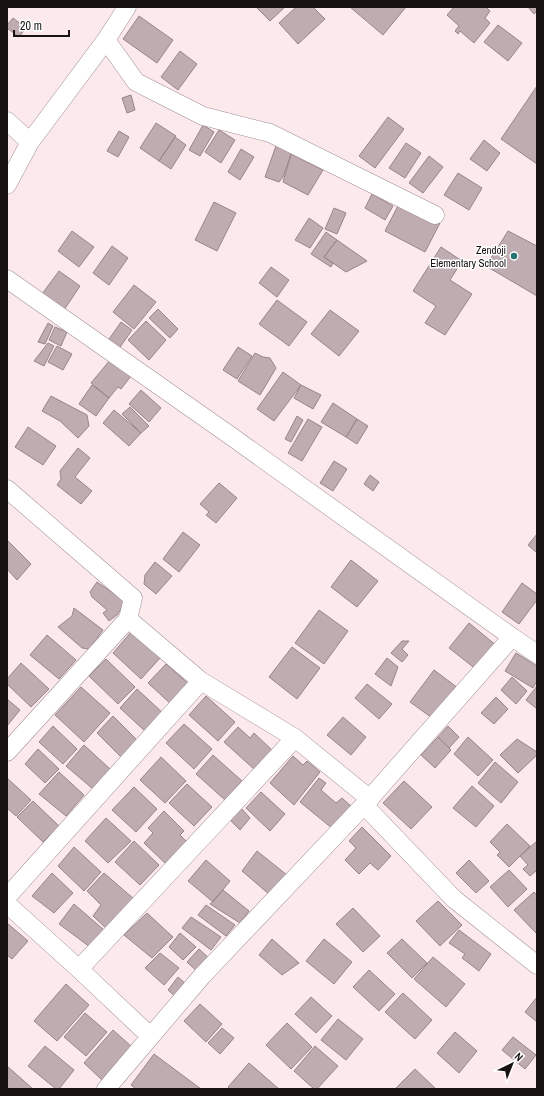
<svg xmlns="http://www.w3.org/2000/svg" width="544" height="1096" font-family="'Archivo Narrow',sans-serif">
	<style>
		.building { fill: #beacb0; stroke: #978589 }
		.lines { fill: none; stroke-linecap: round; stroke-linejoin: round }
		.minor-casing { stroke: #a29094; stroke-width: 19 }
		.minor { stroke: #fff; stroke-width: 18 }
		.poi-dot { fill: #277275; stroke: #fff; stroke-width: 1.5 }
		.labels { text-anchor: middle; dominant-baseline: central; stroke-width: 3; stroke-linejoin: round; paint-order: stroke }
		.poi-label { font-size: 11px; fill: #181213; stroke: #fff; text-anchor: end }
	</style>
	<rect width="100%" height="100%" fill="#fce9ec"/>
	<path class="building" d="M256 7H285L270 21Z
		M296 7H313L325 19 298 44 279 23Z
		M350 7H406L383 35Z
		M454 7H486L490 11 485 18 490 23 474 43 460 31 458 34 455 31 459 26 447 15Z
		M528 7H537V11L534 14Z
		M139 16 173 40 157 63 123 39Z
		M13 18 26 28 19 37 7 28V25Z
		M498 25 522 43 508 61 484 42Z
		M180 51 197 64 178 90 161 77Z
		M537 86V164L501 139Z
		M131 95 135 110 127 113 122 98Z
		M388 117 404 129 375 168 359 156Z
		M156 123 176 136 159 161 140 148Z
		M203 125 214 132 200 156 189 150Z
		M219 130 235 140 221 163 205 152Z
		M119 131 129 137 118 157 107 151Z
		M175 137 186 145 171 169 159 161Z
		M484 140 500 153 487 171 470 159Z
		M277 143 293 149 283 177 279 182 265 177Z
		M406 143 421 153 405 178 389 168Z
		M241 149 254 157 240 180 228 172Z
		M291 154 323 170 308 195 283 182Z
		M429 156 443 167 423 193 409 183Z
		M458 173 482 188 469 210 444 195Z
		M372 194 393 206 385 220 365 208Z
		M214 202 236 213 217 251 195 240Z
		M400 202 440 223 425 252 385 231Z
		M334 208 346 213 337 234 325 229Z
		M309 218 323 228 310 248 295 240Z
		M72 231 94 247 79 267 58 251Z
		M508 231 537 246V296L486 266Z
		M326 232 337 240 324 257 333 263 331 267 311 254Z
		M337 240 367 261 346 272 324 257Z
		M112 246 128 258 109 285 93 273Z
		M441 247 462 261 450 280 472 294 445 335 425 323 436 306 413 291Z
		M271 267 289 280 277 297 259 283Z
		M59 271 80 286 64 310 42 294Z
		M134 285 156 302 134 329 113 312Z
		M277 300 307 322 289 346 259 324Z
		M158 309 178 329 170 338 149 318Z
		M330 310 359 331 339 356 311 334Z
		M146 321 166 340 149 360 128 340Z
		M121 322 132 330 118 350 107 342Z
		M48 323 53 326 45 344 38 342Z
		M55 327 67 332 61 346 49 340Z
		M48 343 54 346 44 366 34 361Z
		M57 346 72 354 63 370 48 362Z
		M238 347 252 356 237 379 223 370Z
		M255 353 263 357 270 358 276 368 260 395 238 381Z
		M111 359 131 376 121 389 118 387 109 398 91 383Z
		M283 372 301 385 274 421 257 409Z
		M92 385 109 398 96 416 79 404Z
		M301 385 321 395 313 409 294 398Z
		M141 390 161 408 149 422 129 404Z
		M51 396 87 415 89 426 78 438 60 421 42 411Z
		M333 403 357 419 346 437 321 422Z
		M130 407 149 426 141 433 122 414Z
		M114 410 141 433 129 446 103 423Z
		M297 416 303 420 291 442 285 439Z
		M308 419 322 427 302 461 288 453Z
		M357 419 368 426 357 444 346 437Z
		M28 427 56 446 43 465 15 447Z
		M78 448 90 458 75 477 92 491 81 504 57 485 61 479 60 471Z
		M334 461 347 469 333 491 320 483Z
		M370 475 379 482 373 491 364 484Z
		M219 483 237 498 216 523 206 515 209 512 200 504Z
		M183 532 200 545 179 572 163 559Z
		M537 534V553L528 545Z
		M7 540 31 564 17 580 7 569Z
		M351 560 378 581 357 607 331 587Z
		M155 562 172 576 156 594 144 584 145 575Z
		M97 582 126 602 117 615 109 621 103 613 107 610 92 597 90 592Z
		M522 583 537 594V600L519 624 502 612Z
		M74 608 103 630 89 649 82 648 58 627 72 616Z
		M319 610 348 631 324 664 295 643Z
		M469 623 497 646 477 670 449 648Z
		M132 631 161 657 141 679 113 653Z
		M47 635 76 660 59 679 30 655Z
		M402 641H409L402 649 408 655 402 662 391 653Z
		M292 647 320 668 297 699 269 677Z
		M516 653 537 666V681L533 688 505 671Z
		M387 658 398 667 391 686 375 674Z
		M106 659 135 687 118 704 89 676Z
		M21 663 49 689 31 707 7 684V679Z
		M166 664 191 686 173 706 148 683Z
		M434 670 458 688 435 720 410 702Z
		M512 677 527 691 516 704 501 690Z
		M367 684 392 704 379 719 355 698Z
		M537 686V709L526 700Z
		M81 687 110 713 84 742 55 715Z
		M137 689 164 714 147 733 120 708Z
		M206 696 235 722 218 741 189 715Z
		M496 697 508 709 494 724 481 713Z
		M7 699 20 710 7 726Z
		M113 716 137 740 121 757 97 733Z
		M343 717 366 737 351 755 327 735Z
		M184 724 212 749 194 769 166 743Z
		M53 726 77 749 63 764 39 742Z
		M448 726 459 737 449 748 438 737Z
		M238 727 250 738 254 733 273 751 255 770 224 742Z
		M438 737 451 750 435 768 421 755Z
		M468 737 493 760 478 776 454 754Z
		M517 739 537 752V755L518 773 500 755Z
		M84 745 110 769 93 789 66 766Z
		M38 749 59 769 45 783 25 764Z
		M213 755 242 781 225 800 196 774Z
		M293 756 303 765 307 761 320 772 294 805 270 783Z
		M161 757 186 781 165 803 140 780Z
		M495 762 518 782 501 803 478 783Z
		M59 772 84 795 66 816 39 794Z
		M7 778 31 800 16 816 7 808Z
		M319 778 326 783 321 790 336 803 342 798 352 807 333 829 300 802Z
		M404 781 432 807 411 829 383 803Z
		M187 784 212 807 194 826 169 803Z
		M472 786 494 806 476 827 453 808Z
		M134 787 157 809 136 832 112 810Z
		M261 792 285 814 270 831 246 808Z
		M33 801 59 826 43 842 17 817Z
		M241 808 250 818 240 830 230 820Z
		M164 811 184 831 180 835 187 842 166 864 144 843 153 833 148 828Z
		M106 818 131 841 108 863 85 841Z
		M507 824 530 846 509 867 497 855 500 852 490 842Z
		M362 827 391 856 378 870 370 863 359 874 345 860 356 848 349 841Z
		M134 841 159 865 140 885 115 862Z
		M537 841V872L536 871 530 876 523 869 528 865 520 856Z
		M74 847 101 872 84 891 58 866Z
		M257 851 287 875 270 895 242 871Z
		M206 860 230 881 213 902 188 881Z
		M469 860 489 881 476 893 456 873Z
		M509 870 527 889 508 907 490 887Z
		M52 873 73 893 54 913 32 896Z
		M104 873 134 899 108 930 93 916 101 905 87 891Z
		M223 890 249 911 240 923 210 904Z
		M534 892 537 895V932L536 933 514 910Z
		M438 901 462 925 440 946 416 921Z
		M74 904 104 930 90 947 59 924Z
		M206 905 235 925 226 936 198 915Z
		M353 908 380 936 363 952 336 924Z
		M147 913 173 937 152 958 124 935Z
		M191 917 221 937 211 950 182 928Z
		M7 923 28 941 12 959 7 955Z
		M459 930 491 954 479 971 462 958 465 954 449 943Z
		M180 933 196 947 183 960 169 947Z
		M272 939 299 963 282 975 259 955Z
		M324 939 352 962 334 984 306 961Z
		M402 939 427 963 412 978 387 953Z
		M199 949 212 961 202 976 187 962Z
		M160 953 179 968 164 985 145 968Z
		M433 957 465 984 446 1007 414 979Z
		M369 970 395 994 379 1011 353 987Z
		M178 977 187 985 177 998 168 990Z
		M66 984 89 1005 57 1041 34 1021Z
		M403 993 432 1020 415 1039 385 1012Z
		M311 997 332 1016 316 1033 295 1014Z
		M537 997V1022L525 1012Z
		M200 1004 222 1024 206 1042 184 1021Z
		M85 1013 107 1032 86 1056 64 1037Z
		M338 1019 363 1039 346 1060 321 1040Z
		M287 1023 312 1047 291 1069 266 1045Z
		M222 1028 234 1038 220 1054 208 1043Z
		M113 1030 132 1047 102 1080 84 1063Z
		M455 1032 477 1051 459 1073 437 1053Z
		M513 1037 536 1055 525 1069 502 1050Z
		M45 1046 74 1070 59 1089H56L28 1066Z
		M315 1046 338 1066 317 1089H314L294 1071Z
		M154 1054 201 1089H136L131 1085Z
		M249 1063 279 1089H230L228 1087Z
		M7 1066 33 1089H7Z
		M415 1069 436 1089H395Z"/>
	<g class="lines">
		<defs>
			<path id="minor" d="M106 40 136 82 203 116 270 133 435 215
				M7 121 30 142
				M7 185 30 142 106 40 127 7
				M7 279 228 434 512 637 537 654
				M7 489 133 598 128 619
				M7 752 128 619 201 681 295 738 370 799
				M364 805 454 899 537 965
				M7 897 201 681
				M7 904 79 969 150 1036
				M79 969 295 738
				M106 1089 202 976 364 805 512 637"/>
		</defs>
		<use href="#minor" class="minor-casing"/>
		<use href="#minor" class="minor"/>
	</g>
	<circle class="poi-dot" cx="514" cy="256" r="4"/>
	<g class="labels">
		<g class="poi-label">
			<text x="506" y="250">Zendoji<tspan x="506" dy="13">Elementary School</tspan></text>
		</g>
	</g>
	<rect width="544" height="1096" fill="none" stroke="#181213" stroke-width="16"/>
	<g transform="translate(512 1064) rotate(43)" stroke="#ffffff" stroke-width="3" paint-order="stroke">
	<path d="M0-3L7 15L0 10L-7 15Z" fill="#181213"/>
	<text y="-6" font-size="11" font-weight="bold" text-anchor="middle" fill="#181213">N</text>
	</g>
	<path d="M14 30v6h55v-6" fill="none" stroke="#181213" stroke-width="2"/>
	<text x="20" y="30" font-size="12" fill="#181213" stroke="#ffffff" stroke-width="3" paint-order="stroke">20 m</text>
</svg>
